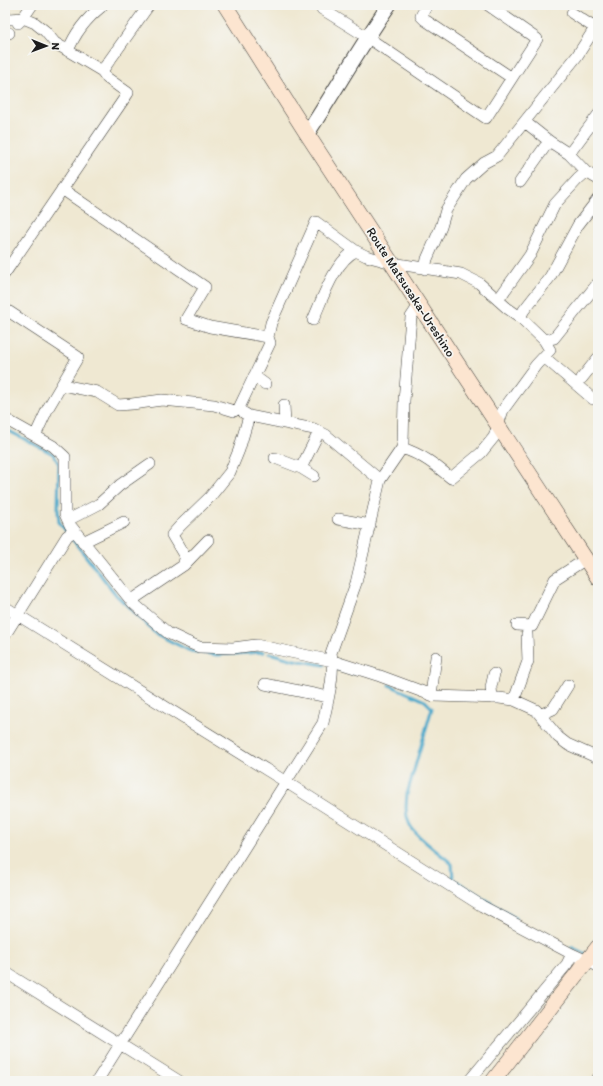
<svg xmlns="http://www.w3.org/2000/svg" width="603" height="1086" font-family="Itim,sans-serif">
	<style>
		.lines { fill: none; stroke-linecap: round; stroke-linejoin: round }
		.stream { stroke: #4ca9cb; stroke-width: 3 }
		.minor-casing { stroke: #3c3b37; stroke-width: 12 }
		.tertiary-casing { stroke: #3c3b37; stroke-width: 16 }
		.secondary-casing { stroke: #3c3b37; stroke-width: 16 }
		.minor { stroke: #fff; stroke-width: 11 }
		.tertiary { stroke: #fff; stroke-width: 14 }
		.secondary { stroke: #fce5d0; stroke-width: 15 }
		.labels { text-anchor: middle; dominant-baseline: central; stroke-width: 3.5; stroke-linejoin: round; paint-order: stroke }
		.street-label { font-size: 13px; fill: #1c1c1c; stroke: #f6f6f2 }
	</style>
	<rect width="100%" height="100%" fill="#f6f6f2"/>
	<filter id="ink" filterUnits="userSpaceOnUse"><feTurbulence type="fractalNoise" baseFrequency=".025" numOctaves="2"/><feDisplacementMap in="SourceGraphic" scale="8" xChannelSelector="R" yChannelSelector="G"/><feConvolveMatrix kernelMatrix="1 2 1 2 8 2 1 2 1" color-interpolation-filters="sRGB"/></filter>
	<filter id="wash" filterUnits="userSpaceOnUse"><feTurbulence type="fractalNoise" baseFrequency=".012" numOctaves="4" result="noise"/><feDisplacementMap in="SourceGraphic" scale="16" xChannelSelector="R" yChannelSelector="G"/><feGaussianBlur stdDeviation="0.9" result="paint"/><feColorMatrix in="noise" values="0 0 0 0 0 0 0 0 0 0 0 0 0 0 0 0 0 1.4 0 .05"/><feComposite in="paint" operator="in"/></filter>
	<g filter="url(#wash)">
		<rect width="100%" height="100%" fill="#efe8d2"/>
		<g class="lines">
			<path class="stream" d="M5 429 53 454 59 464 58 511 59 522 117 596 156 634 190 651 217 655 264 652
				M269 653 294 660 324 665
				M335 668 353 673
				M389 685 425 701 432 708 407 794C406 804 405 814 409 823 414 836 440 853 452 864L453 879 515 918
				M571 947 586 954"/>
		</g>
	</g>
	<g filter="url(#ink)">
		<g class="lines">
			<defs>
				<path id="minor" d="M325 5 322 9 367 37 486 118 537 39 488 5
					M427 5 421 16 425 20 512 78
					M572 13 595 28 598 23
					M5 17 10 19 23 18 35 23 45 31 55 43 102 71 149 5
					M18 23 23 18 32 5
					M5 31 9 33
					M68 51C75 33 86 19 101 7L102 5
					M525 122 549 141 569 154 598 115
					M569 154 586 172 598 179
					M520 182 549 141
					M62 189 205 287 186 319 210 327 268 337 271 323 316 222 356 251 366 256 392 263 461 274 479 283 507 308 520 317 544 340 550 350 536 365 503 410 494 437 481 453 451 478C434 464 423 455 402 448
					M425 269 427 259 441 227 446 210 466 179 484 163 497 156 577 56 595 28 598 29
					M5 273 128 93 107 78 102 71
					M498 300 530 255 555 204 578 179 586 172
					M5 309 78 357 48 408 35 436
					M520 317 524 310 550 277 578 225 598 199
					M313 320C322 300 335 260 356 251
					M544 340 554 338 598 283
					M544 357 593 399 598 398
					M254 376 265 384
					M582 378 598 358
					M62 385 97 392 118 405 132 404 162 400 214 405 234 411 239 408 270 343 268 337
					M284 405 285 423
					M244 413 249 416 314 429 326 435 380 480
					M5 419 53 446 65 457V514L70 525 133 603 168 633 185 641 199 647 233 648 256 645 333 661 380 676 434 696 499 698 514 700 536 710 558 737 567 744 598 758
					M275 458 301 468
					M314 476 301 468 319 432
					M338 519 370 525
					M68 520 99 504 120 485 150 464
					M83 542 124 522
					M184 565 208 540
					M133 603 135 598 184 565 185 557 172 535 180 526 210 497 230 472 239 450 249 416
					M5 607 278 777 482 906 572 954 598 966
					M517 625 532 626 555 579 586 559
					M5 635 67 536 74 531
					M265 684 328 697
					M431 695 436 657
					M492 698 491 687 494 674
					M514 700 528 661 527 634
					M540 715 553 709 568 685
					M5 972 179 1081
					M97 1081 323 723C327 704 336 671 331 653L356 583 380 480 402 448 403 443 404 401 411 317 419 305
					M469 1081 567 964 572 954
					M596 1081 598 1078"/>
				<path id="tertiary" d="M307 134C335 91 360 47 389 5"/>
				<path id="secondary" d="M225 5 307 134 598 578
					M493 1081 598 947"/>
			</defs>
			<use href="#minor" class="minor-casing"/>
			<use href="#tertiary" class="tertiary-casing"/>
			<use href="#secondary" class="secondary-casing"/>
			<use href="#minor" class="minor"/>
			<use href="#tertiary" class="tertiary"/>
			<use href="#secondary" class="secondary"/>
		</g>
	</g>
	<g class="labels">
		<g class="street-label">
			<text transform="translate(411 292) rotate(57)">Route Matsusaka-Ureshino</text>
		</g>
	</g>
	<rect width="603" height="1086" fill="none" stroke="#f6f6f2" stroke-width="20"/>
	<g transform="translate(46 46) rotate(91)" stroke="#f6f6f2" stroke-width="3" paint-order="stroke">
	<path d="M0-3L7 15L0 10L-7 15Z" fill="#1c1c1c"/>
	<text y="-6" font-size="11" font-weight="bold" text-anchor="middle" fill="#1c1c1c">N</text>
	</g>
</svg>
